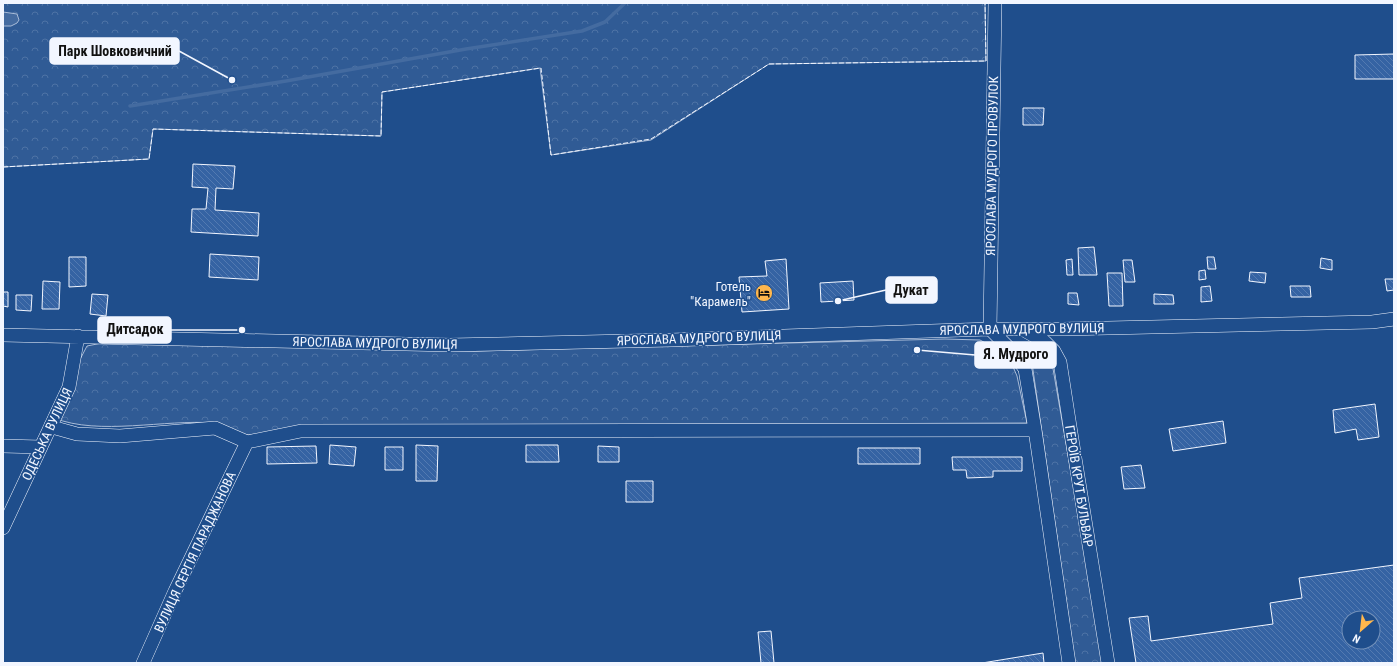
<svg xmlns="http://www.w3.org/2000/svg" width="1397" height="666" font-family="'Roboto Condensed',sans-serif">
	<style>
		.park { fill: url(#park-crowns); stroke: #a8bbd7 }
		.water { fill: #446ba0; stroke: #a8bbd7 }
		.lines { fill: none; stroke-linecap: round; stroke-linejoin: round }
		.stream { stroke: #446ba0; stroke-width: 3.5 }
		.building { fill: url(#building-back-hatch); stroke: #f2f6ff; fill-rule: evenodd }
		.minor-casing { stroke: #f2f6ff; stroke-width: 14 }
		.minor { stroke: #1f4e8c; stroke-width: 13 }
		.fence { stroke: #f2f6ff; stroke-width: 1; stroke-dasharray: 5 2; stroke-linecap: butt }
		.labels { text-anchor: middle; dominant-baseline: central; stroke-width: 3; stroke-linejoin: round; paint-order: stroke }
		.street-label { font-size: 13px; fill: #f2f6ff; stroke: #1f4e8c }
		.poi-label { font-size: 13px; fill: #f2f6ff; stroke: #1f4e8c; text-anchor: end }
		.leader { fill: none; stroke: #f2f6ff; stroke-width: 1.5 }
		.callout-dot { fill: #f2f6ff; stroke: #1f4e8c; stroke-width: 1.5 }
		.callout { fill: #f2f6ff; stroke: #f2f6ff; stroke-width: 1.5 }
		.callout-label { font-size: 14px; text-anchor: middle; font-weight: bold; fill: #111 }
	</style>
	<defs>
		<pattern id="park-crowns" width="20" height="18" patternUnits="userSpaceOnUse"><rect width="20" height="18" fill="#305b95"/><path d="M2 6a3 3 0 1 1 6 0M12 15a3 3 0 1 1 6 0" fill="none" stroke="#4e73a5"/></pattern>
		<pattern id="building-back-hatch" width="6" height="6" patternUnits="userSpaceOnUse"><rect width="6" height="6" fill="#3563a3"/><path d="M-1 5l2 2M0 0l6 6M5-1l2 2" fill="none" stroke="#537ab1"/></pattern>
	</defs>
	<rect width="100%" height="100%" fill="#1f4e8c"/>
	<path class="park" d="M3 3H985L986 61 769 64 651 140 551 155 540 68 382 92 381 136 153 129 149 159 3 167Z
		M945 339 980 340 1000 351 1011 362 1017 376 1027 423 302 426C286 429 263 435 248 435 233 435 226 424 214 423 165 419 99 436 54 418L75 369 87 346 102 343 477 351Z
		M1046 351 1051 357 1104 663H1075L1032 363 1034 355Z"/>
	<path class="water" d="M3 12 17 14 19 20 17 23 11 26H3Z"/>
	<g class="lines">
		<path class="stream" d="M130 106 286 81 466 49 582 31 605 22 625 3"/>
	</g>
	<path class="building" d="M1394 54V79H1355V55Z
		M1023 108H1044L1043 125H1023Z
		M193 164 235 166 233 189 216 188 215 210 259 213 258 236 191 232 192 209H206L208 188 192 187Z
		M1094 247 1097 275H1079L1078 248Z
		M210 254 259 257 258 280 209 277Z
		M69 257H86V286L69 287Z
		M1207 257H1214L1216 269H1208Z
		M1321 258 1332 260V270L1320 268Z
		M786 259 789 309 742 312 739 277 767 276 765 261Z
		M1072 259 1073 275H1067L1066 260Z
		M1123 260H1132L1135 282H1125Z
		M1205 270 1206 279 1199 280V271Z
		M1250 272 1266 273 1265 283 1249 281Z
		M1107 273H1122L1123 306H1109Z
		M1385 279H1394V290L1387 291Z
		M43 281 60 282 59 309H42Z
		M853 281 854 300 821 302 820 283Z
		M1210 286 1212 301 1201 302V287Z
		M1290 286H1310L1311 297H1291Z
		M3 292H8V307L3 306Z
		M1068 293H1077L1079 305 1068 304Z
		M92 294 108 295 106 316 90 314Z
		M1154 294 1173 295 1174 304H1154Z
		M16 295H32L31 311 16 310Z
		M1375 404 1379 437 1358 440 1356 429 1335 433 1333 410Z
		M1223 421 1226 443 1173 451 1169 429Z
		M330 445 356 447 354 466 329 464Z
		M416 445 438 446 437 481H416Z
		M526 445H558L559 462H526Z
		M316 446 317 463 267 464V447Z
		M598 446 619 447V462H598Z
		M385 447H403V470H385Z
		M858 448H920V464H858Z
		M952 457H1022V471H993V477L967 478 966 470H953Z
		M1141 465 1145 488 1124 489 1121 467Z
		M626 481H653V502H626Z
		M1394 565V663H1136L1129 618 1148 616 1151 641 1273 624 1270 603 1302 598 1299 578ZM1349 618H1373V642H1349Z
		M771 631 774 663H761L758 632Z
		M1043 653 1044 663H982Z"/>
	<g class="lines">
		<defs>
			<path id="minor" d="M990 329 1011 350 1025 369 1035 430 1069 663
				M990 329 995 3
				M1022 329 1045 342 1054 351 1060 362 1071 433 1108 663
				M3 335 450 345 671 340 990 329H1064L1372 322 1394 319
				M51 425 52 427 77 434 120 436 215 428 247 442 301 431 1035 430
				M3 446 41 447
				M3 528 69 387 78 336
				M143 663 175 591 247 442"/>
		</defs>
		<use href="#minor" class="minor-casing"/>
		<use href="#minor" class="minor"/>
		<path class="fence" d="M3 167 149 159 153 129 381 136 382 92 541 68 551 155 651 139 769 64 986 61 985 3"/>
	</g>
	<defs>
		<symbol id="hotel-disc" viewBox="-11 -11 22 22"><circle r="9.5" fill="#ffb74d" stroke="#1f4e8c"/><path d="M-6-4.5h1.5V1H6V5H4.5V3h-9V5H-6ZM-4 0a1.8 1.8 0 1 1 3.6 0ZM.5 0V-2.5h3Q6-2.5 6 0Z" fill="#111"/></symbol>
	</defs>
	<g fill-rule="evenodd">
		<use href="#hotel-disc" x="754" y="283" width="20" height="20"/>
	</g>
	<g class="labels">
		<g class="street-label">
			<text transform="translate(992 166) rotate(-89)">ЯРОСЛАВА МУДРОГО ПРОВУЛОК</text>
			<text transform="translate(1022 329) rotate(-1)">ЯРОСЛАВА МУДРОГО ВУЛИЦЯ</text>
			<text transform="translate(699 338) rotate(-2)">ЯРОСЛАВА МУДРОГО ВУЛИЦЯ</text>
			<text transform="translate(375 343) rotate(1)">ЯРОСЛАВА МУДРОГО ВУЛИЦЯ</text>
			<text transform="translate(47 434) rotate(-65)">ОДЕСЬКА ВУЛИЦЯ</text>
			<text transform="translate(1079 486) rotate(81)">ГЕРОЇВ КРУТ БУЛЬВАР</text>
			<text transform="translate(195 552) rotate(-65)">ВУЛИЦЯ СЕРГІЯ ПАРАДЖАНОВА</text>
		</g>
		<g class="poi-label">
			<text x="751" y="286">Готель<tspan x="751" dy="15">"Карамель"</tspan></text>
		</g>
	</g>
	<path class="leader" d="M232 80L179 51M838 301L886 290M242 330L171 330M917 350L975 355"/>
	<g class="callout-dot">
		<circle cx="232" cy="80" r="4"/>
		<circle cx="838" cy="301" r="4"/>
		<circle cx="242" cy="330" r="4"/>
		<circle cx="917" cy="350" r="4"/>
	</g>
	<g class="callout">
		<rect x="50" y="38" width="129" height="26" rx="4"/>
		<rect x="886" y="277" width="51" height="26" rx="4"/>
		<rect x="98" y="317" width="73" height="26" rx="4"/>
		<rect x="975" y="342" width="81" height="26" rx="4"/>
	</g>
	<g class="callout-label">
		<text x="115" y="56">Парк Шовковичний</text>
		<text x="911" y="295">Дукат</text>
		<text x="135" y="334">Дитсадок</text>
		<text x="1016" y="359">Я. Мудрого</text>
	</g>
	<rect width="1397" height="666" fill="none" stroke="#f2f6ff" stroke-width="8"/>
	<g transform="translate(1361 630) rotate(208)"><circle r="19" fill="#1f4e8c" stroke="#7391ba"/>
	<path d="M0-3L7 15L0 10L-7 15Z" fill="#ffb74d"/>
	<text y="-6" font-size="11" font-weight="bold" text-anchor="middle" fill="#f2f6ff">N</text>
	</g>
</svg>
